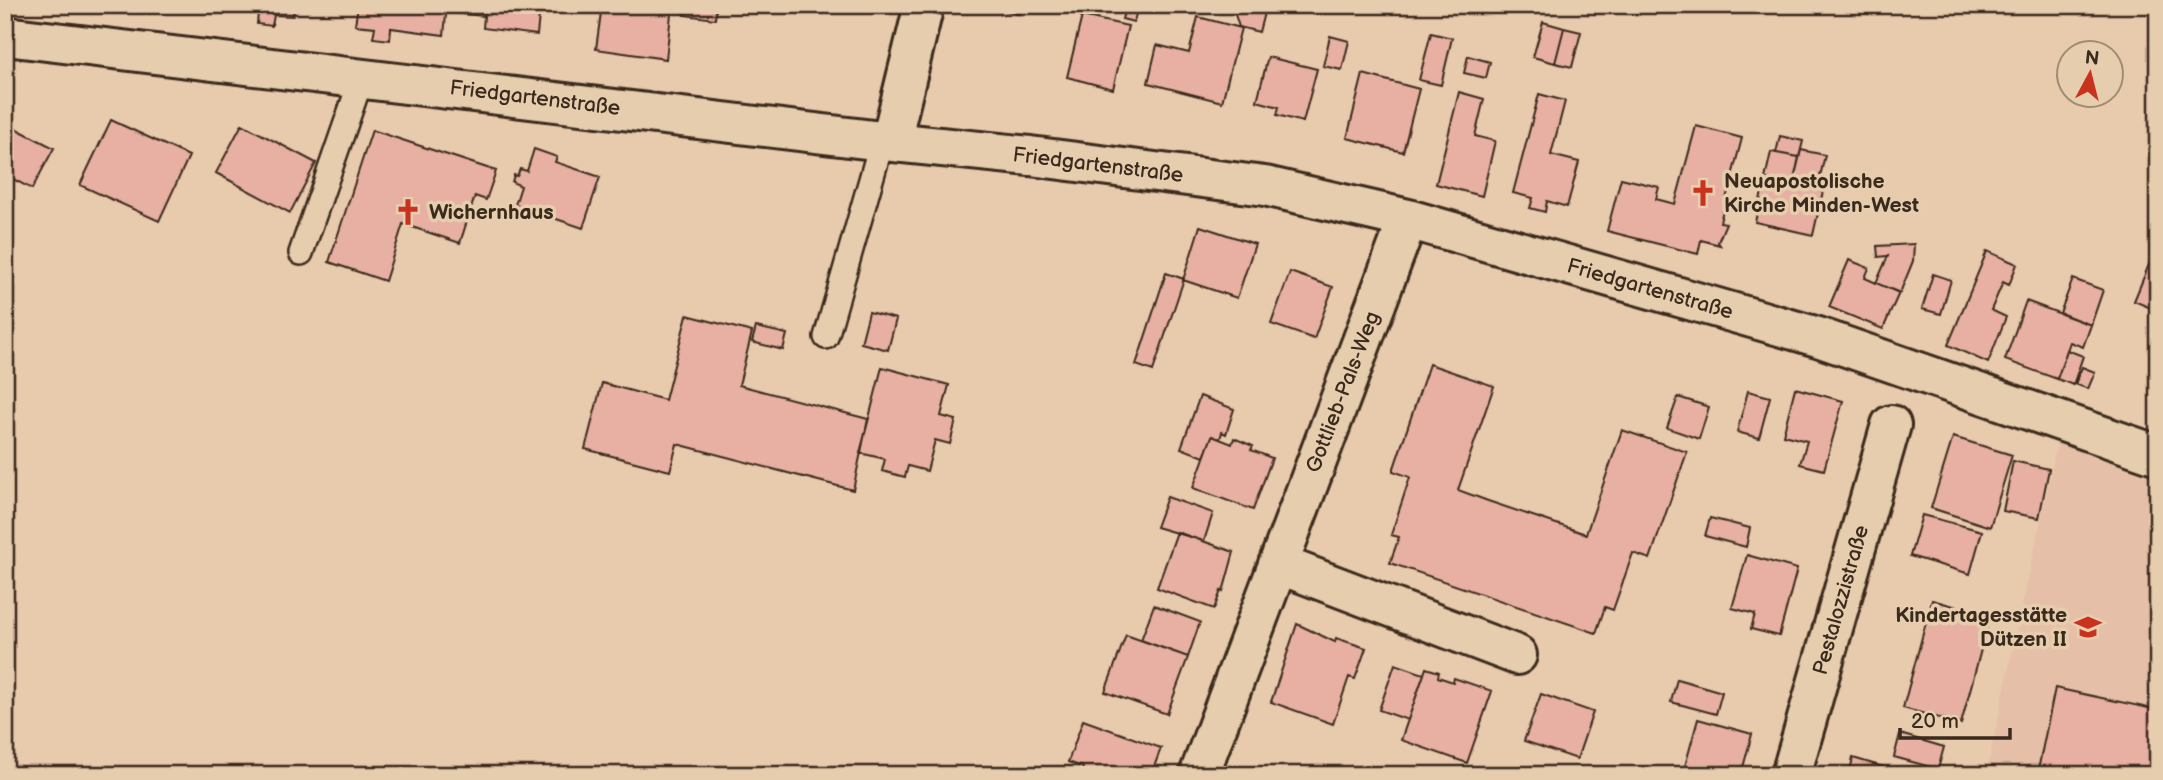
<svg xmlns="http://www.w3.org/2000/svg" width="2163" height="780" font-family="'Balsamiq Sans',sans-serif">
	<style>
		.built { fill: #e5bfa7 }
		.building { fill: #e7b0a2; stroke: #3b2a1e; stroke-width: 2 }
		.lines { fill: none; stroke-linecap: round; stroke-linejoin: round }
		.lane-casing { stroke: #3b2a1e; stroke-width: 28 }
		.street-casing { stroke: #3b2a1e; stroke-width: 44 }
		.lane { stroke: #e5cdad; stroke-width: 23 }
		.street { stroke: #e5cdad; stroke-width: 38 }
		.labels { text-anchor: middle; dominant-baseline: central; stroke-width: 7; stroke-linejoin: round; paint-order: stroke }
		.street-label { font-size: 21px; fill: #3b2a1e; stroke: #e5cdad }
		.poi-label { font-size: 21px; font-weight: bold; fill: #3b2a1e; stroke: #e5cdad; text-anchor: start }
	</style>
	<rect width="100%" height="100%" fill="#e8caad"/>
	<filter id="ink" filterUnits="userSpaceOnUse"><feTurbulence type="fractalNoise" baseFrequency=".0143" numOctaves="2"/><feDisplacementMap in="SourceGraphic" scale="14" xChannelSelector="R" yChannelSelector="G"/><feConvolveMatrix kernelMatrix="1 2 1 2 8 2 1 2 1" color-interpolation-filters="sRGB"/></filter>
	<g filter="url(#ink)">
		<path class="built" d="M2058 440 2158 479V775H1986Z"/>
		<path class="building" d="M238 5H295L293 16 274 15 272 26 257 24 258 13 237 11Z
			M358 5H447L444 35 391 28 390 40 373 38 375 27 355 25Z
			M447 5H464L463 14 447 12Z
			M464 5H485L484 16 463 14Z
			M485 5H540L537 35 483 28Z
			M602 5H672L666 59 596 49Z
			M685 5H717L715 19 684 15Z
			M984 5H1021L1019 14Z
			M1126 5H1138L1134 22 1122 19Z
			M1232 5H1266L1259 32 1239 27Z
			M1082 16 1128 26 1113 89 1067 77Z
			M1198 17 1241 28 1222 102 1148 83 1157 45 1189 53Z
			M1543 22 1564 28 1555 63 1533 57Z
			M1564 28 1581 32 1572 67 1555 63Z
			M1431 33 1452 38 1441 85 1419 80Z
			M1330 36 1349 41 1342 70 1323 66Z
			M1468 56 1490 62 1486 78 1464 73Z
			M1268 57 1317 69 1303 122 1277 115 1279 107 1257 101Z
			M1363 74 1419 89 1403 152 1347 138Z
			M1459 92 1484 99 1475 136 1495 141 1482 196 1436 184Z
			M1539 94 1565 101 1551 155 1579 162 1567 207 1547 201 1545 212 1530 208 1533 198 1513 193Z
			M111 120 189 156 159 221 80 185Z
			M5 123 54 148 32 189 5 175Z
			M242 124 316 163 290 213 216 173Z
			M1696 126 1742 138 1720 222 1726 223 1718 242 1720 245 1701 240 1698 254 1607 231 1621 178 1659 187 1656 199 1675 204Z
			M372 130 496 171 486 200 475 196 460 243 403 224 385 281 329 262Z
			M1780 136 1803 141 1799 157 1776 153Z
			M534 149 557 157 555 162 600 177 583 228 515 205 521 186 512 182 514 175 517 176 520 169 527 171Z
			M1801 150 1825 155 1817 190 1793 184Z
			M1771 152 1799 157 1793 184 1765 179Z
			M1765 179 1823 191 1813 235 1755 222Z
			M1200 226 1255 244 1237 298 1183 280Z
			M1914 244 1913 261 1900 293 1876 283 1888 256 1878 257 1877 246Z
			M2157 245H2158V311L2134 301Z
			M1987 251 2017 264 2009 285 2003 282 1991 310 2006 317 1988 363 1948 345Z
			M1849 260 1869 268 1865 278 1899 293 1883 329 1829 307Z
			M1290 272 1333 287 1314 339 1271 324Z
			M1166 273 1184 279 1153 371 1136 365Z
			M1933 274 1951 280 1941 314 1922 309Z
			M2073 279 2103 290 2091 325 2060 313Z
			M2026 301 2091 325 2083 347 2070 342 2057 379 2005 360Z
			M869 312 896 319 888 350 861 343Z
			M687 315 752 332 739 385 868 419 853 490 677 444 670 471 585 449 602 383 665 400Z
			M756 327 787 334 783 350 752 342Z
			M2067 350 2083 356 2073 385 2057 379Z
			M1429 364 1494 386 1458 490 1488 501 1586 534 1622 430 1687 452 1650 559 1633 553 1613 610 1605 607 1596 633 1390 563 1399 537 1391 535 1410 477 1393 471Z
			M882 367 949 385 941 416 956 420 950 444 935 440 927 471 908 466 905 477 882 471 885 459 860 453Z
			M2082 367 2095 372 2088 389 2075 384Z
			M1795 388 1843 401 1824 470 1800 464 1807 441 1783 435Z
			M1748 391 1770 397 1759 438 1737 432Z
			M1200 396 1234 409 1226 434 1222 432 1220 439 1212 436 1204 457 1181 448Z
			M1678 397 1709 407 1699 439 1667 428Z
			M1212 436 1232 444 1234 438 1253 446 1251 450 1272 458 1253 510 1193 488Z
			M1953 437 2012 455 1990 527 1931 508Z
			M2013 461 2049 469 2039 518 2003 511Z
			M1167 497 1213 513 1204 541 1156 527Z
			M1922 515 1982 531 1970 574 1910 556Z
			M1710 518 1750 528 1746 547 1705 536Z
			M1177 532 1234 552 1223 592 1221 591 1214 609 1157 588Z
			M1747 555 1797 569 1779 636 1751 629 1755 614 1732 608Z
			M1932 600 1990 616 1961 724 1903 708Z
			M1154 605 1200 622 1188 657 1141 640Z
			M1297 624 1335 642 1336 638 1366 648 1355 679 1349 677 1333 724 1271 702Z
			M1126 635 1188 657 1167 714 1105 692Z
			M1395 664 1424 674 1408 720 1379 710Z
			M1426 668 1439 672 1438 677 1453 682 1454 678 1492 691 1467 763 1401 740Z
			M1677 679 1722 692 1716 714 1671 702Z
			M2055 688 2158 710V775H2037Z
			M1541 694 1593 712 1577 759 1524 741Z
			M1698 719 1752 734 1741 775H1720L1685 766Z
			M1083 720 1161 748 1151 775H1080L1083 767 1068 762Z
			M1900 734 1944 747 1938 769 1894 757Z
			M1853 758 1907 774 1915 775H1849Z"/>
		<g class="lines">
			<defs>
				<path id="lane" d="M301 253 362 77
					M826 337 882 141"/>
				<path id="street" d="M5 36 882 141 1030 156 1265 186 1408 219 1818 337 2158 455
					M891 141 924 5
					M1278 564 1517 655
					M1199 775 1408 219
					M1791 775 1891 425"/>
			</defs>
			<use href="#lane" class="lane-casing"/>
			<use href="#street" class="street-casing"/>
			<use href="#lane" class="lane"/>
			<use href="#street" class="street"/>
		</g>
	</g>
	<defs>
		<symbol id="church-bare" viewBox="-9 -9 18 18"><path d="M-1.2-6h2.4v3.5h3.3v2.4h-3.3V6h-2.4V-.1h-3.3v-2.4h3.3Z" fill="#c8321e" stroke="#e5cdad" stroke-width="2.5" paint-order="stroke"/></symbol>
		<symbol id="school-bare" viewBox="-9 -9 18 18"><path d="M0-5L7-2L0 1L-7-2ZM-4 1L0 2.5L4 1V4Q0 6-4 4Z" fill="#c8321e" stroke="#e5cdad" stroke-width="2.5" paint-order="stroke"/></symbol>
	</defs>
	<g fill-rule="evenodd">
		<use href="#church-bare" x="1684" y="174" width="38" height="38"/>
		<use href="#church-bare" x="389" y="193" width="38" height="38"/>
		<use href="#school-bare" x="2069" y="608" width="38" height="38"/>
	</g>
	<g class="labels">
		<g class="street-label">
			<text transform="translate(535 98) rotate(7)">Friedgartenstraße</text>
			<text transform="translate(1098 165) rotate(7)">Friedgartenstraße</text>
			<text transform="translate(1650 289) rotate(16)">Friedgartenstraße</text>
			<text transform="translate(1343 392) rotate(-69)">Gottlieb-Pals-Weg</text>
			<text transform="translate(1841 600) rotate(-74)">Pestalozzistraße</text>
		</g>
		<g class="poi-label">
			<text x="1724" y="181">Neuapostolische<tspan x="1724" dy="24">Kirche Minden-West</tspan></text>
			<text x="429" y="212">Wichernhaus</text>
			<text x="2067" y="615" text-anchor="end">Kindertagesstätte<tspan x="2067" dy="24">Dützen II</tspan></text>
		</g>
	</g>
	<rect width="2163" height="780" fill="none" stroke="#e5cdad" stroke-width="28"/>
	<rect x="14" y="14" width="2135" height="752" fill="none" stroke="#3b2a1e" stroke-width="2.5" filter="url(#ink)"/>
	<g transform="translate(2090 74) rotate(7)"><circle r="33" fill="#e5cdad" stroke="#a18c74" stroke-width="2"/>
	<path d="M0-5L12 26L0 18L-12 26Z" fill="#c8321e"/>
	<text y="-10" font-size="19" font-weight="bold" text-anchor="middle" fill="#3b2a1e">N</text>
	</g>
	<path d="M1900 728v10h110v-10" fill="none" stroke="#3b2a1e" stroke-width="3.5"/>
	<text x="1911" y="728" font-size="21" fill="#3b2a1e" stroke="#e5cdad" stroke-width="5" paint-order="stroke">20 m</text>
</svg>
